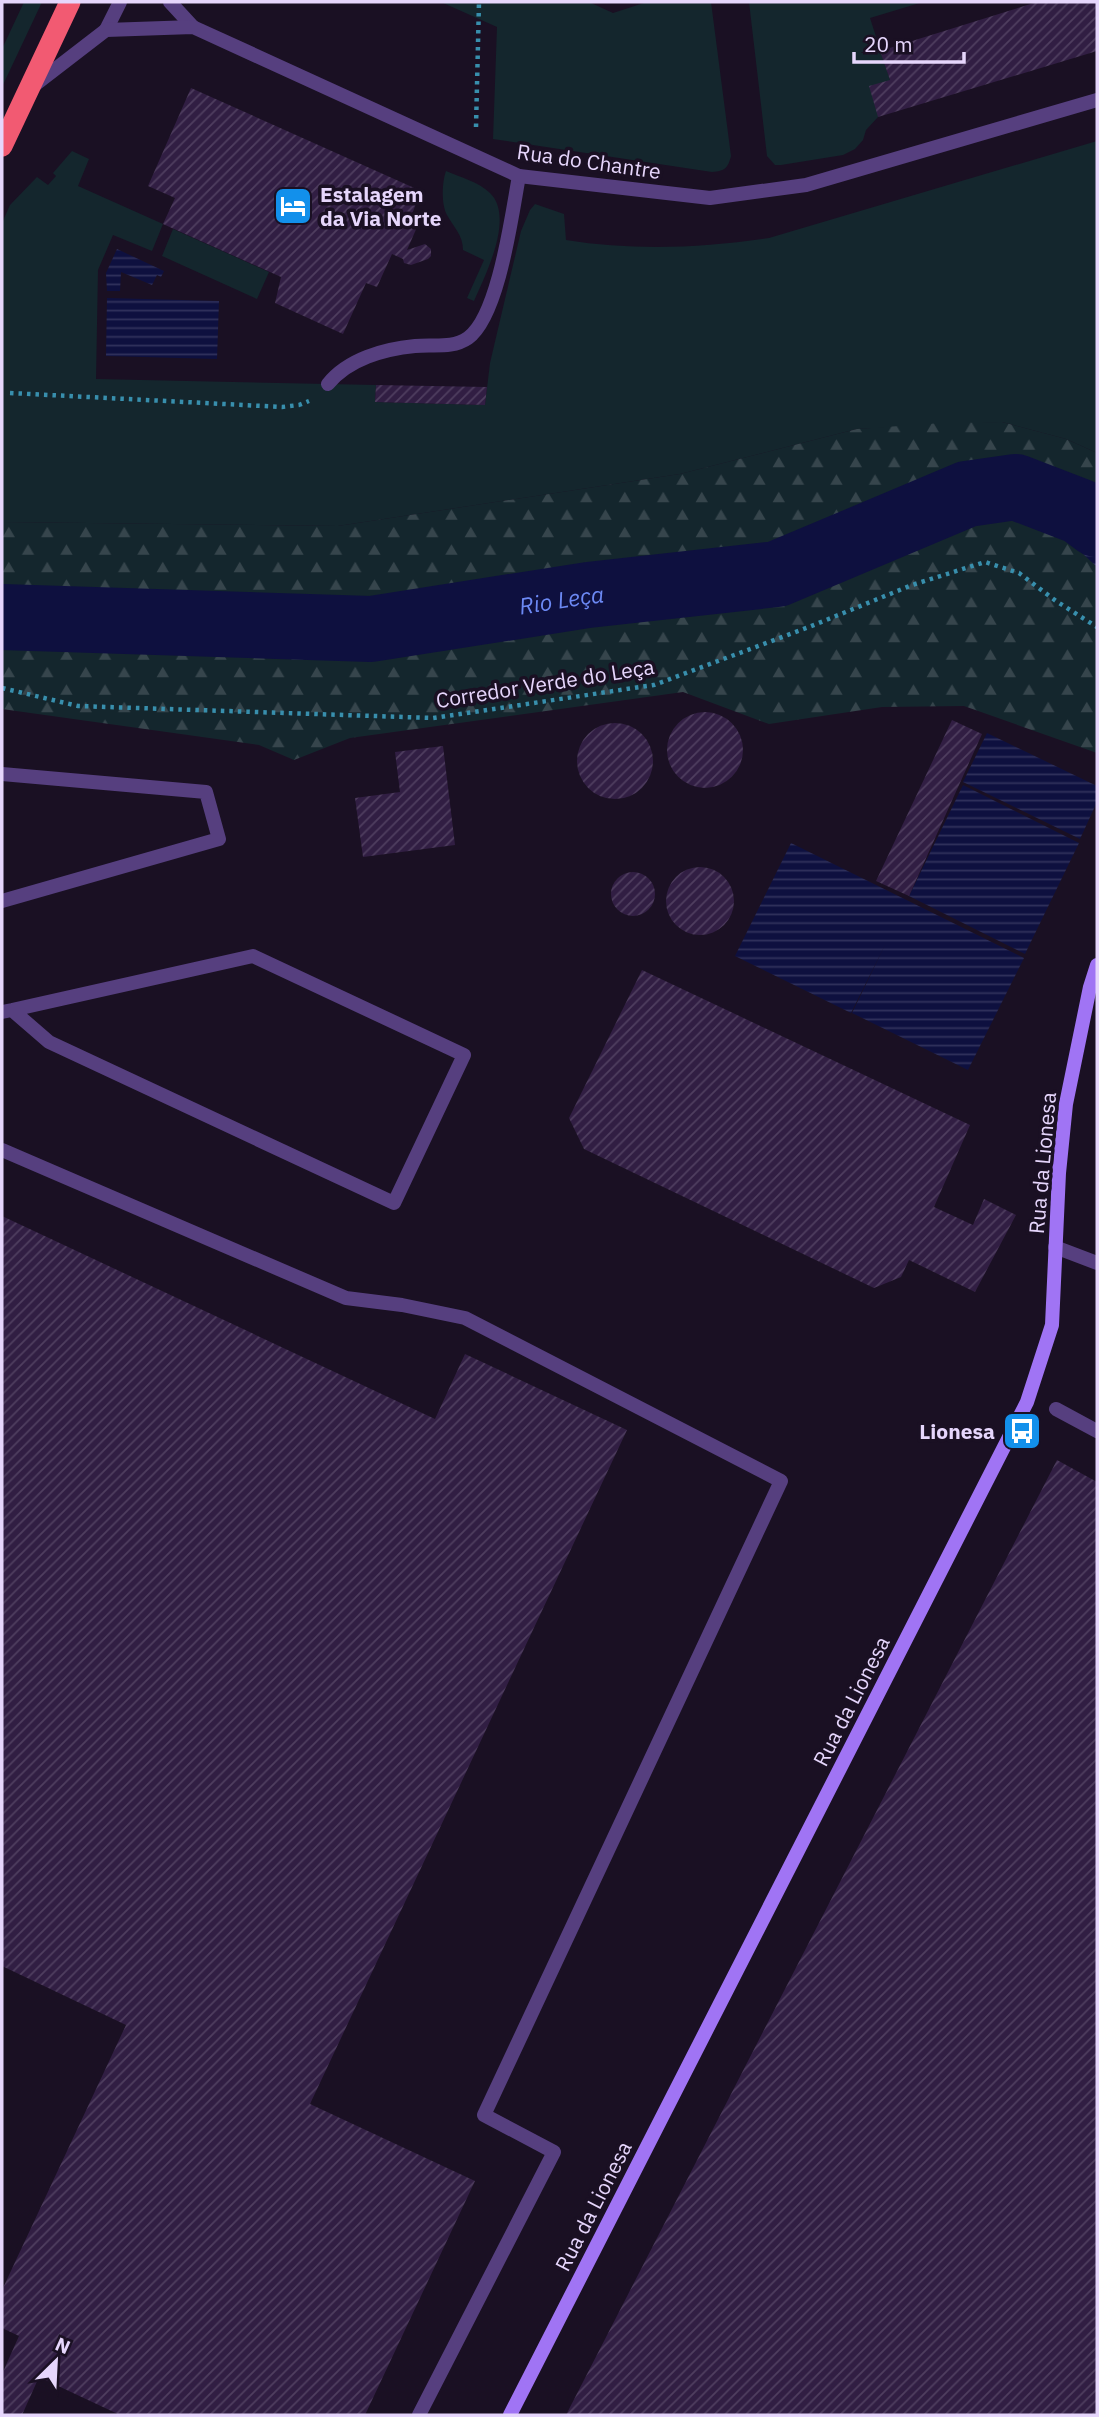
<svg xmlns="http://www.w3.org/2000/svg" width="1099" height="2417" font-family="'IBM Plex Sans',sans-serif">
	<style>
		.grass { fill: #14262d }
		.forest { fill: url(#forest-firs) }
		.water { fill: url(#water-rules) }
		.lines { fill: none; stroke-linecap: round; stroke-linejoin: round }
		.river { stroke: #0e103f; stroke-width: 66 }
		.building { fill: url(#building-hatch) }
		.path { stroke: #388fad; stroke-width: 4.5; stroke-dasharray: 3.5 5; stroke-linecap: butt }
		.lane { stroke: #563f7f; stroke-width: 14 }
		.street { stroke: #563f7f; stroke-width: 14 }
		.secondary { stroke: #a074f4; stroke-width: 14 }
		.highway { stroke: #f25a72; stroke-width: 21 }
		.labels { text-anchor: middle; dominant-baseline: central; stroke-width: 7; stroke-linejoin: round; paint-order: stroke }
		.street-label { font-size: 21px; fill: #e6d6fc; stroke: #1a1023 }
		.poi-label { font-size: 21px; font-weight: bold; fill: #e6d6fc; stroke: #1a1023; text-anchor: start }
		.water-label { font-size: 23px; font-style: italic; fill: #6c89f4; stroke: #1a1023 }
	</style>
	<defs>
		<pattern id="forest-firs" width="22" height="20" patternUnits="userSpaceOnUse" patternTransform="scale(1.75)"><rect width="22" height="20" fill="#14262d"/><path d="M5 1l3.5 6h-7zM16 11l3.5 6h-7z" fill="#36454c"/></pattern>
		<pattern id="water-rules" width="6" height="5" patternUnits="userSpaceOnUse" patternTransform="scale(1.75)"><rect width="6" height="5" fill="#0e103f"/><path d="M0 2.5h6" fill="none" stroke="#31325c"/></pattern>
		<pattern id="building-hatch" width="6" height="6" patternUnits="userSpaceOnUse" patternTransform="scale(1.75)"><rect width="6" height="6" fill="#311e43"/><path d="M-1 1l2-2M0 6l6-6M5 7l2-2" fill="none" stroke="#4f3e5f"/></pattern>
	</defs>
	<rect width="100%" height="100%" fill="#1a1023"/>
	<path class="grass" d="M24 2H42L2 87V49Z
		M441 2H589L613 13 647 2H711L731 156C728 168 725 171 712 172L493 139 497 27Z
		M749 2H923L870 18 890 80 878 117 866 130 863 140 855 149 843 155 781 165H775L767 156Z
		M1097 141V453L1066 439 1002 422 857 429 680 474 338 526 2 522V223L10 205 37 177 48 185 56 176 53 173 72 151 89 159 78 186 163 224 152 251 113 235 98 270 96 379 376 385 375 402 485 405 490 363 521 231 530 210 535 204 564 214 566 240C634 251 702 248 769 238Z
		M446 171C460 177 479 182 490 193 515 217 485 276 474 301L467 298 484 260 463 250C463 235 454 228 447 215 441 204 442 182 446 171Z
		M173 229 269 272 257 299 162 256Z"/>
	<path class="forest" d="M1002 422 1066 439 1097 453V753L964 706 882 707 769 724 683 692 350 738 294 760 259 745 2 709V522L338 526 680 474 857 429 942 423Z"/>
	<path class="water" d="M117 249 164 271 161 277 157 275 152 285 121 272 120 291H107L106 273Z
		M107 298 219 301 217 359 106 356Z
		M1039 467 1097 505V567L1053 526 1025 508 960 527 966 477Z
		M987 733 1097 786V802L1080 839 963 782Z
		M963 785 1079 843 1025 954 909 896Z
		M791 843 1024 958 968 1070 852 1013 886 943 851 1013 735 956Z"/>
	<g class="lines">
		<path class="river" id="s1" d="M2 617 371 629 588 595 777 574 967 494 1016 487 1081 512 1097 524"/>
	</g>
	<path class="building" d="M1037 2H1097V51L878 117 869 86 890 80 880 51Z
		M191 88 421 191 412 214 421 218 407 250 425 244 431 249V256L428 259 411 265 404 263 403 259 392 254 377 287 366 283 343 334 275 303 281 277 163 224 175 198 148 186Z
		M376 385 487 387 485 405 375 402Z
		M667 750a38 38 0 1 1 76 0a38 38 0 1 1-76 0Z
		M952 720 982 734 909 896 876 881Z
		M577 761a38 38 0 1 1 76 0a38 38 0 1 1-76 0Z
		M443 746 455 845 363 857 355 798 400 792 395 752Z
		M666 901a34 34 0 1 1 68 0a34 34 0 1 1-68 0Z
		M611 894a22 22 0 1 1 44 0a22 22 0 1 1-44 0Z
		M642 970 970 1125 934 1207 973 1225 984 1199 1016 1215 975 1292 909 1260 901 1277 874 1288 584 1149 569 1118Z
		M2 1216 435 1419 465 1354 627 1430 310 2104 475 2181 365 2415H120L39 2377 22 2415H2V2374L19 2336 2 2328V2290L126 2025 2 1966Z
		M1057 1460 1097 1482V2415H566Z"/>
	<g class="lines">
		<path class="path" d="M476 127 479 2
			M10 393 282 407 299 405 309 401
			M2 688 78 706 433 718 654 685 809 627 912 585 985 562 1019 573 1056 601 1097 627"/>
		<path class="lane" d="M170 2 193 27
			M106 30 120 2
			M328 384C348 359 384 349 415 346 433 344 452 349 468 338 499 316 512 213 519 176
			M2 774 206 792 219 839 2 901
			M2 1012 12 1010 253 956 464 1055 394 1203 49 1042 12 1010
			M2 1150 346 1298 402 1305 465 1318 781 1481 484 2115 554 2152 419 2415
			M1055 1247 1097 1263
			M1056 1409 1097 1431"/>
		<path class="street" d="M32 87 106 30 193 27 519 176 710 198 806 185 1097 100"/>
		<path class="secondary" d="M510 2415 1027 1402 1052 1325 1059 1173 1066 1104 1090 987 1097 965"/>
		<path class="highway" d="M2 146 70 2"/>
	</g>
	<defs>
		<symbol id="hotel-square" viewBox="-11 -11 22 22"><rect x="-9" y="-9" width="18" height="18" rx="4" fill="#1290eb" stroke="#1a1023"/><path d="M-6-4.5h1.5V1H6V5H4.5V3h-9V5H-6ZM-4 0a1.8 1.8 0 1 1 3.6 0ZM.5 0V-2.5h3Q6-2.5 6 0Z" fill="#fff"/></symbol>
		<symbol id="bus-square" viewBox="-11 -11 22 22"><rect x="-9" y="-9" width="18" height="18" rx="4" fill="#1290eb" stroke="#1a1023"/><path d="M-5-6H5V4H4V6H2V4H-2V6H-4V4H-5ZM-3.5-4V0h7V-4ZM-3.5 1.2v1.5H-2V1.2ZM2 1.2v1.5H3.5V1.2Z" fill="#fff"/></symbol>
	</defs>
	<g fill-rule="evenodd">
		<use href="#hotel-square" x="271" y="184" width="44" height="44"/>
		<use href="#bus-square" x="1000" y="1409" width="44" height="44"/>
	</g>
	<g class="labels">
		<g class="street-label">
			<text transform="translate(589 161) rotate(8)">Rua do Chantre</text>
			<text transform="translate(545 683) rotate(-9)">Corredor Verde do Leça</text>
			<text transform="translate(1042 1163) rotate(-85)">Rua da Lionesa</text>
			<text transform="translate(851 1701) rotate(-63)">Rua da Lionesa</text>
			<text transform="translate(593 2206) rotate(-63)">Rua da Lionesa</text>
		</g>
		<g class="poi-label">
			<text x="320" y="194">Estalagem<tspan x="320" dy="24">da Via Norte</tspan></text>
			<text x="995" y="1431" text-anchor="end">Lionesa</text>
		</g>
		<g class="water-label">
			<text stroke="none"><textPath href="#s1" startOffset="562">Rio Leça</textPath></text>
		</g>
	</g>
	<rect width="1099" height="2417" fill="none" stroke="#e6d6fc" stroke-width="7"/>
	<g transform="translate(56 2361) rotate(24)" stroke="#1a1023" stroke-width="5" paint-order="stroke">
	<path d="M0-5L12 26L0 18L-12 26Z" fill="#e6d6fc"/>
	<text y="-10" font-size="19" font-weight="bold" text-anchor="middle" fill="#e6d6fc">N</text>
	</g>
	<path d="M854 52v10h110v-10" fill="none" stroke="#e6d6fc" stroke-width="3.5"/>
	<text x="864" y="52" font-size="21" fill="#e6d6fc" stroke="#1a1023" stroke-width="5" paint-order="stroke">20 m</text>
</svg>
